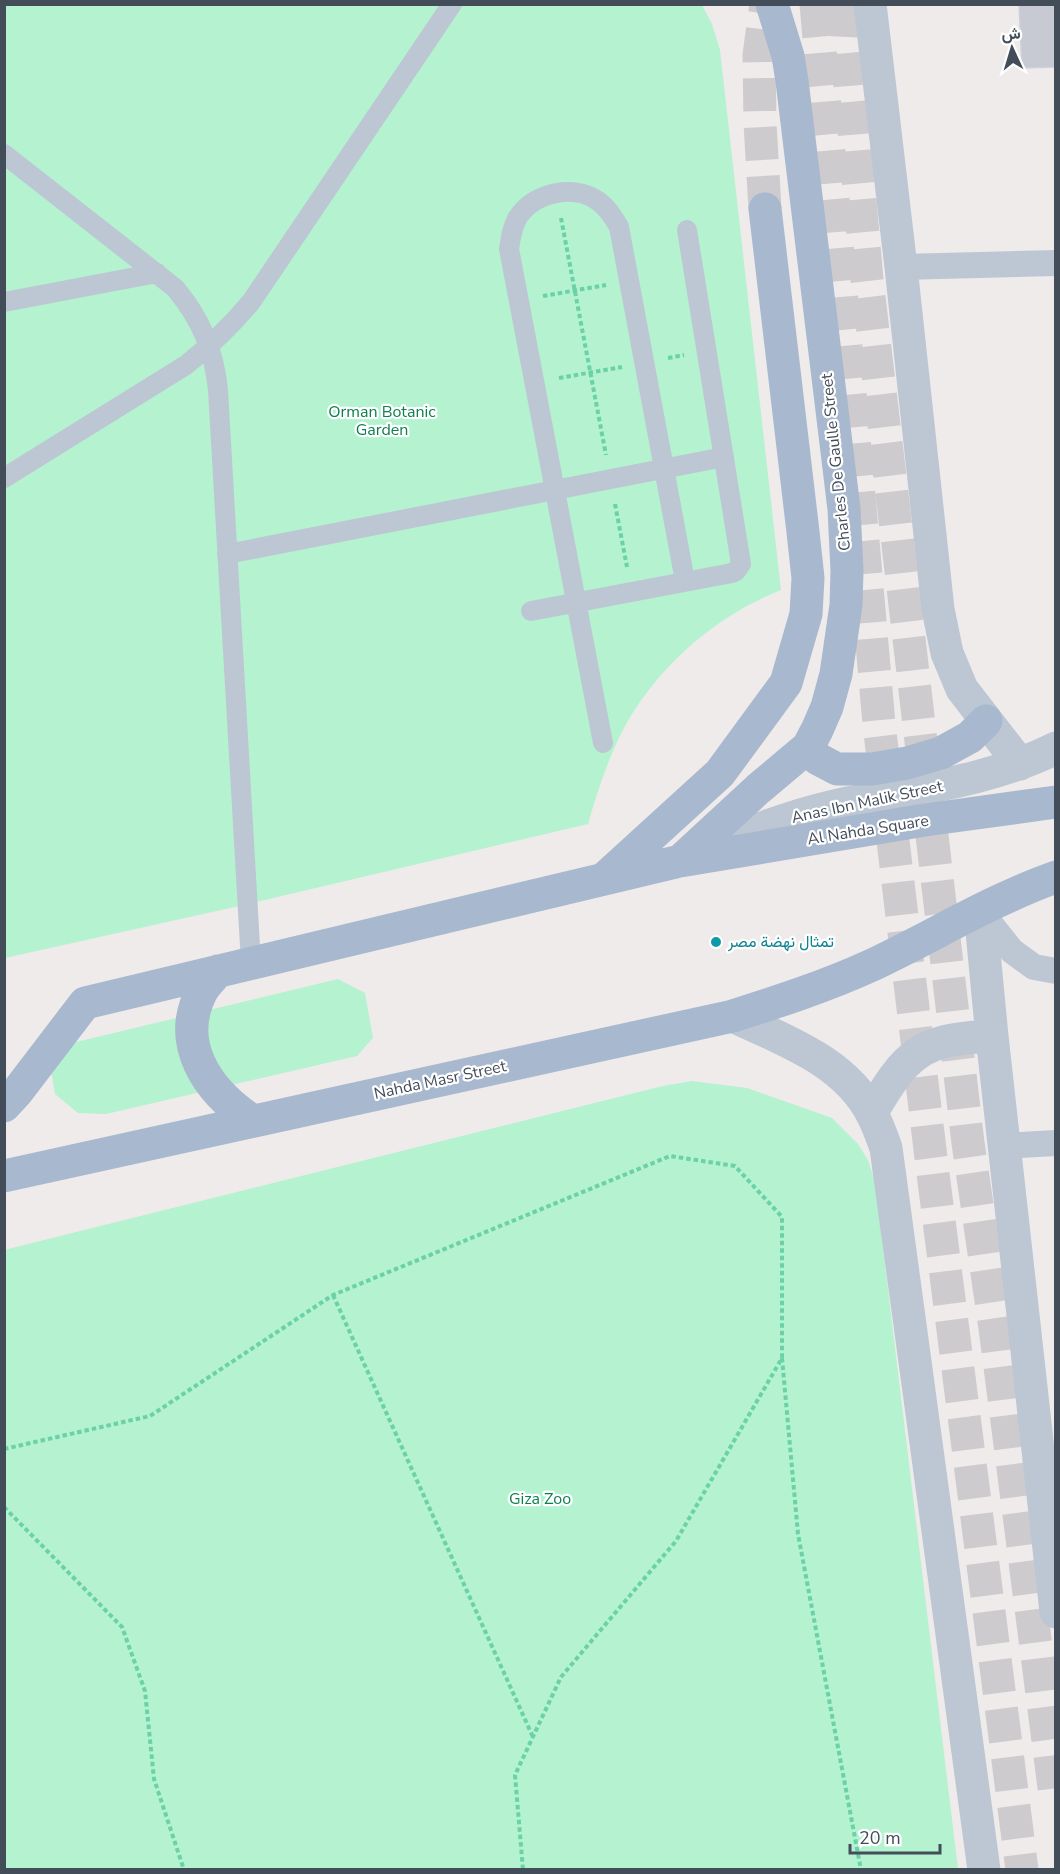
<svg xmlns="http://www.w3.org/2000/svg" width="1060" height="1874" font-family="'Nunito Sans',Vazirmatn,sans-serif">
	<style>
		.green { fill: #b4f2d0 }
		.building { fill: #c7cad2; stroke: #cfd1d8; stroke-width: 1.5 }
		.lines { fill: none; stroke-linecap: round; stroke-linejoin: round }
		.primary-tunnel { stroke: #cdcbce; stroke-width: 33; stroke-dasharray: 33 16; stroke-linecap: butt }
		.path { stroke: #6ad2a6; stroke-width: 4; stroke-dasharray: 4.5 3; stroke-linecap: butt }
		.pedestrian { stroke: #bdc7d3; stroke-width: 20 }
		.minor { stroke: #bdc7d3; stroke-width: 26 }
		.tertiary { stroke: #bdc7d3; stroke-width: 33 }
		.primary { stroke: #a8b8ce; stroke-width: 33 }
		.culture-dot { fill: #0f9aa8; stroke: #fff; stroke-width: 2 }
		.labels { text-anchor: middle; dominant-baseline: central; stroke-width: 4.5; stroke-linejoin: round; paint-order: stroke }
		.park-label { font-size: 16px; fill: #0e8050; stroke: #fff }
		.street-label { font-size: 16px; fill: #434d5a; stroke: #fff }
		.culture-label { font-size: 16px; fill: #0d838f; stroke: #fff; text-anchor: start }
	</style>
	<rect width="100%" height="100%" fill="#efebeb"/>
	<path class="green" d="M4 5H702L712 24 720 50 781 590C767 596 753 602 740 610 688 640 642 688 617 742 605 768 596 796 588 824L248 904 5 958Z
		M338 979 365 993 373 1038 357 1056 106 1114 78 1113 55 1094 50 1066 68 1044Z
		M692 1081 747 1088 832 1118 858 1144 868 1160 875 1182 958 1869H5L4 1250 663 1086Z"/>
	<path class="building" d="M1019 4H1056V67L1022 68Z"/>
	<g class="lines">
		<path class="primary-tunnel" d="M816 4 879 724 931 1158 1022 1870
			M849 4 847 51 867 280 968 1143 995 1328 1056 1803
			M765 209 760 123 759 55 766 4"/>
		<path class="path" d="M561 218 606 455
			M543 296 606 285
			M668 358 684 355
			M559 378 622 367
			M615 504 627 567
			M333 1295 533 1737
			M782 1358 798 1534 861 1870
			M4 1449 150 1416 333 1295 670 1156 735 1166 782 1217V1358L676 1541 561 1677 515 1775 523 1870
			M4 1507 122 1627 145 1691 154 1779 184 1870"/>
		<path class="pedestrian" d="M4 154 175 288C201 319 214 350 218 390L251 963
			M4 302 157 273
			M4 478 186 365C210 346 231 326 251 302L452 4
			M227 554 724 457
			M531 611 732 573 736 571 741 564 687 230
			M603 743 509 249C511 237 512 227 518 217 535 192 574 184 598 201 608 208 613 217 619 227L685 581"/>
		<path class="minor" d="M901 267 1056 263
			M980 911 1012 951 1034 967 1056 971
			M1004 1146 1056 1143"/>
		<path class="tertiary" d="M870 4 901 267 938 609 947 653 962 689 1020 764
			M704 851C746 833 790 816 834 806 909 789 986 783 1056 748
			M980 911 992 1036 1056 1612
			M733 1016C783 1040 845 1061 872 1114 878 1125 882 1137 886 1148L984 1870
			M872 1112C907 1053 920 1039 992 1036"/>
		<path class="primary" d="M808 747 818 759 837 769H872L907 763 941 753 970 737 986 721
			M680 861 758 789 808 747 817 730 827 707 836 674 846 605 847 571 844 509 792 81 788 56 772 4
			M606 877 720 773 786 683 806 614 808 578 803 532 765 209
			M218 971C213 977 207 983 203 989 173 1043 208 1092 253 1121
			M4 1106 17 1092 85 1003 680 861 925 820 1056 802
			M4 1176 733 1016C780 1001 826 986 870 966 932 937 991 900 1056 877"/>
	</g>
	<circle class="culture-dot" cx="716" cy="942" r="6"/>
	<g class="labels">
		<g class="park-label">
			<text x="382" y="412">Orman Botanic<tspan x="382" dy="18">Garden</tspan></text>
			<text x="540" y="1499">Giza Zoo</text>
		</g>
		<g class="street-label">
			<text transform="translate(836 462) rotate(-96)">Charles De Gaulle Street</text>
			<text transform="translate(867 802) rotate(-12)">Anas Ibn Malik Street</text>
			<text transform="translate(868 830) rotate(-9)">Al Nahda Square</text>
			<text transform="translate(440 1080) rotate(-12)">Nahda Masr Street</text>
		</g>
		<g class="culture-label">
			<text x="728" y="942">تمثال نهضة مصر</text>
		</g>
	</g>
	<rect width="1060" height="1874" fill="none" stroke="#434d5a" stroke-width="12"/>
	<g transform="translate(1012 48) rotate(356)" stroke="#ffffff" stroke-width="4.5" paint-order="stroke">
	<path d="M0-4.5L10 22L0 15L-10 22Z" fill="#434d5a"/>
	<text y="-9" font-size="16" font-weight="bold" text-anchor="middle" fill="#434d5a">ش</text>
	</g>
	<path d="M850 1844v9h90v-9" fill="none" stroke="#434d5a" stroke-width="3"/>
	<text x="859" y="1844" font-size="18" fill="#434d5a" stroke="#ffffff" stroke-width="4.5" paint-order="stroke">20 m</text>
</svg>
